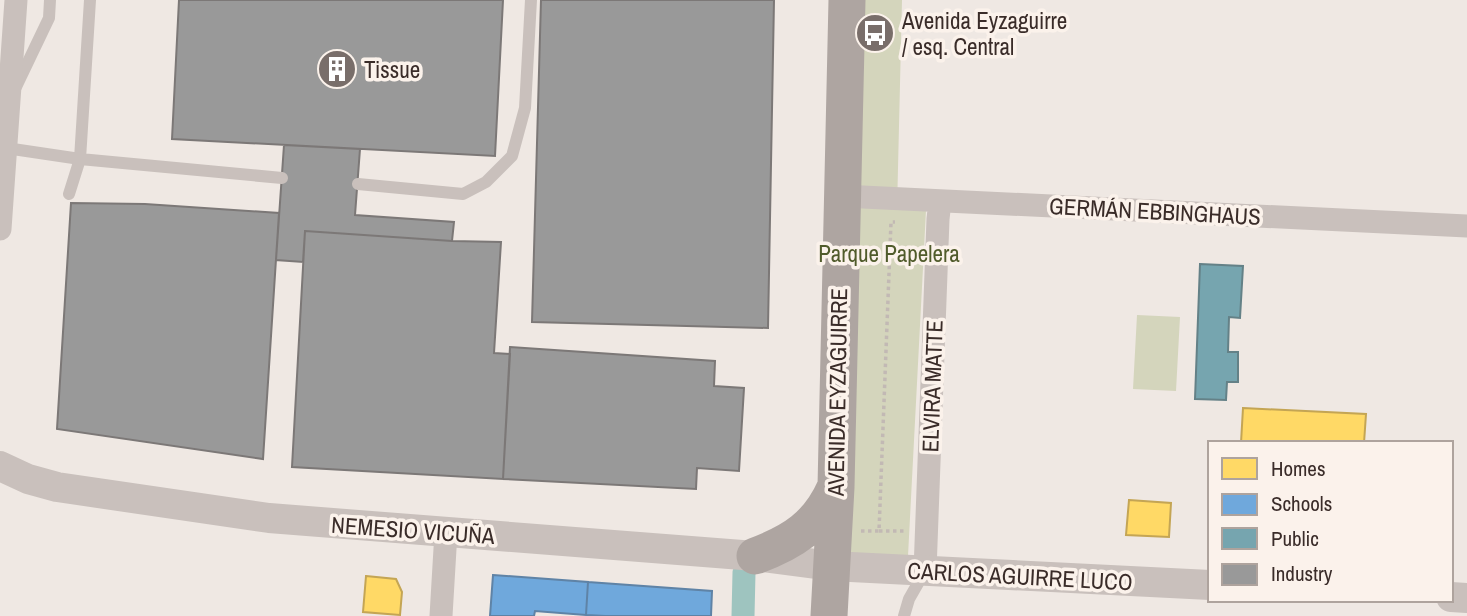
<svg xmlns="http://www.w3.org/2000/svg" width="1467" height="616" font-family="'Archivo Narrow',sans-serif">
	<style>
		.green { fill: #d4d5bc }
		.homes { fill: #ffd966; stroke: #c4a554; stroke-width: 2 }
		.schools { fill: #6fa8dc; stroke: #5f83a6; stroke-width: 2 }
		.public { fill: #76a5af; stroke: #648187; stroke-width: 2 }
		.industry { fill: #999; stroke: #7c7877; stroke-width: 2 }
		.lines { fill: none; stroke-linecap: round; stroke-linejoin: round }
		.canal { stroke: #9ec4bf; stroke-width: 23 }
		.path { stroke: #c2b9b4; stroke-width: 3.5; stroke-dasharray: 3.5 3.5; stroke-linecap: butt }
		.service { stroke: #c9c0bc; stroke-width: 12 }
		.minor { stroke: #c9c0bc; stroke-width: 23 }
		.tertiary { stroke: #c9c0bc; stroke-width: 30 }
		.primary { stroke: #aea5a1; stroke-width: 37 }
		.labels { text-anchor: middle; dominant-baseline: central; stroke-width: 7; stroke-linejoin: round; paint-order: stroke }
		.poi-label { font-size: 23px; fill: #3a2c29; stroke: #fbf2eb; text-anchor: start }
		.street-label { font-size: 23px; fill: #3a2c29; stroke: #fbf2eb }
		.park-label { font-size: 23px; fill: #505b2b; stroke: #fbf2eb }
	</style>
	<rect width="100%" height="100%" fill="#efe8e3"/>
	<path class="green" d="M865 0H902L897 210H926L908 556 841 553Z
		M1137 315 1180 317 1176 391 1133 389Z"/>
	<path class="homes" d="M1243 408 1366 414 1364 443H1241Z
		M1129 500 1171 503 1169 537 1126 535Z
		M366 576 396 579 402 592 400 615 363 612Z"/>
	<path class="schools" d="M493 575 588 582 586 615 535 611 534 616H490Z
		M588 582 712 591 711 616H605L586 615Z"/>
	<path class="public" d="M1200 264 1243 266 1240 318 1229 317 1228 352H1238V382H1227L1226 400 1195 399Z"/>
	<path class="industry" d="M179 0H503L495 156 172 139Z
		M541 0H774L768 328 532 322Z
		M284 145 360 149 355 215 454 222 452 241 305 231 303 262 276 260Z
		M71 203 145 204 279 213 263 459 57 429Z
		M305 231 452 241 501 242 494 353 510 354 503 479 292 467Z
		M510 347 715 361 714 386 744 388 739 471 697 468 696 489 503 479Z"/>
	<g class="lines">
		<path class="canal" d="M743 616 744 573"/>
		<path class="path" d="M861 531H879L891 222H895
			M879 531H905"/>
		<path class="service" d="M16 87 49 18 50 0
			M6 148 80 159 282 178
			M358 184 463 194 486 182 512 156 525 108 531 0
			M69 194 80 159 90 0
			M904 616 909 599 925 571"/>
		<path class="minor" d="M842 196 1467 226
			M0 229 16 0
			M925 571 938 219 940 201
			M441 616 446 532"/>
		<path class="tertiary" d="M0 466 28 479 57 487 269 518 755 556 831 566 1210 585
			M1451 597 1467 598"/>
		<path class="primary" d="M755 556C793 542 818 526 835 488
			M829 616 836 487 847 0"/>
	</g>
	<defs>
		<symbol id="bus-disc" viewBox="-11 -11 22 22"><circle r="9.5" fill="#796e6a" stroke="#fbf2eb"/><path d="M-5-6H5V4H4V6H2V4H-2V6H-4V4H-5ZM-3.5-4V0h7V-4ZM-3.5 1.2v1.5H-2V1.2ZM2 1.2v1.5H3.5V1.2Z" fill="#fff"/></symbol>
		<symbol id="building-disc" viewBox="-11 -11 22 22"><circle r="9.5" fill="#796e6a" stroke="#fbf2eb"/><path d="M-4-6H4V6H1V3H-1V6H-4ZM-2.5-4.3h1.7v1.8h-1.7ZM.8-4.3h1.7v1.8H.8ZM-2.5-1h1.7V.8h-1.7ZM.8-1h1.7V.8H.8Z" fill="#fff"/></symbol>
	</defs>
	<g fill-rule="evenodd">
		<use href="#bus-disc" x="853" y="11" width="44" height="44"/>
		<use href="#building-disc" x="315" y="47" width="44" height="44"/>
	</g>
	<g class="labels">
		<g class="poi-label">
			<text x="902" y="20">Avenida Eyzaguirre<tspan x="902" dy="26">/ esq. Central</tspan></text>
			<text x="364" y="69">Tissue</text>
		</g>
		<g class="street-label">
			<text transform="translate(1155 211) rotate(3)">GERMÁN EBBINGHAUS</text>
			<text transform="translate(932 386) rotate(-88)">ELVIRA MATTE</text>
			<text transform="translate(837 392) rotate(-89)">AVENIDA EYZAGUIRRE</text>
			<text transform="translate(413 530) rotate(4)">NEMESIO VICUÑA</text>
			<text transform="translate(1020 576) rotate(3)">CARLOS AGUIRRE LUCO</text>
		</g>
		<g class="park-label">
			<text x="889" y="253">Parque Papelera</text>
		</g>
	</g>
	<rect x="1208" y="441" width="245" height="161" fill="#fbf2eb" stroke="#aea39d" stroke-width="2"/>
	<rect x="1222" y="458" width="35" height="21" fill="#ffd966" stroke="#aea39d" stroke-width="2"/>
	<text x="1271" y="476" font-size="21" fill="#3a2c29">Homes</text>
	<rect x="1222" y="494" width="35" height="21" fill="#6fa8dc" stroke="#aea39d" stroke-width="2"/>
	<text x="1271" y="511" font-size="21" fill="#3a2c29">Schools</text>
	<rect x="1222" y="528" width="35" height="21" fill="#76a5af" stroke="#aea39d" stroke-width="2"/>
	<text x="1271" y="546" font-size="21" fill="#3a2c29">Public</text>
	<rect x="1222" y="564" width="35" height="21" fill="#999999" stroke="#aea39d" stroke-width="2"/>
	<text x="1271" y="581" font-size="21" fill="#3a2c29">Industry</text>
</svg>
